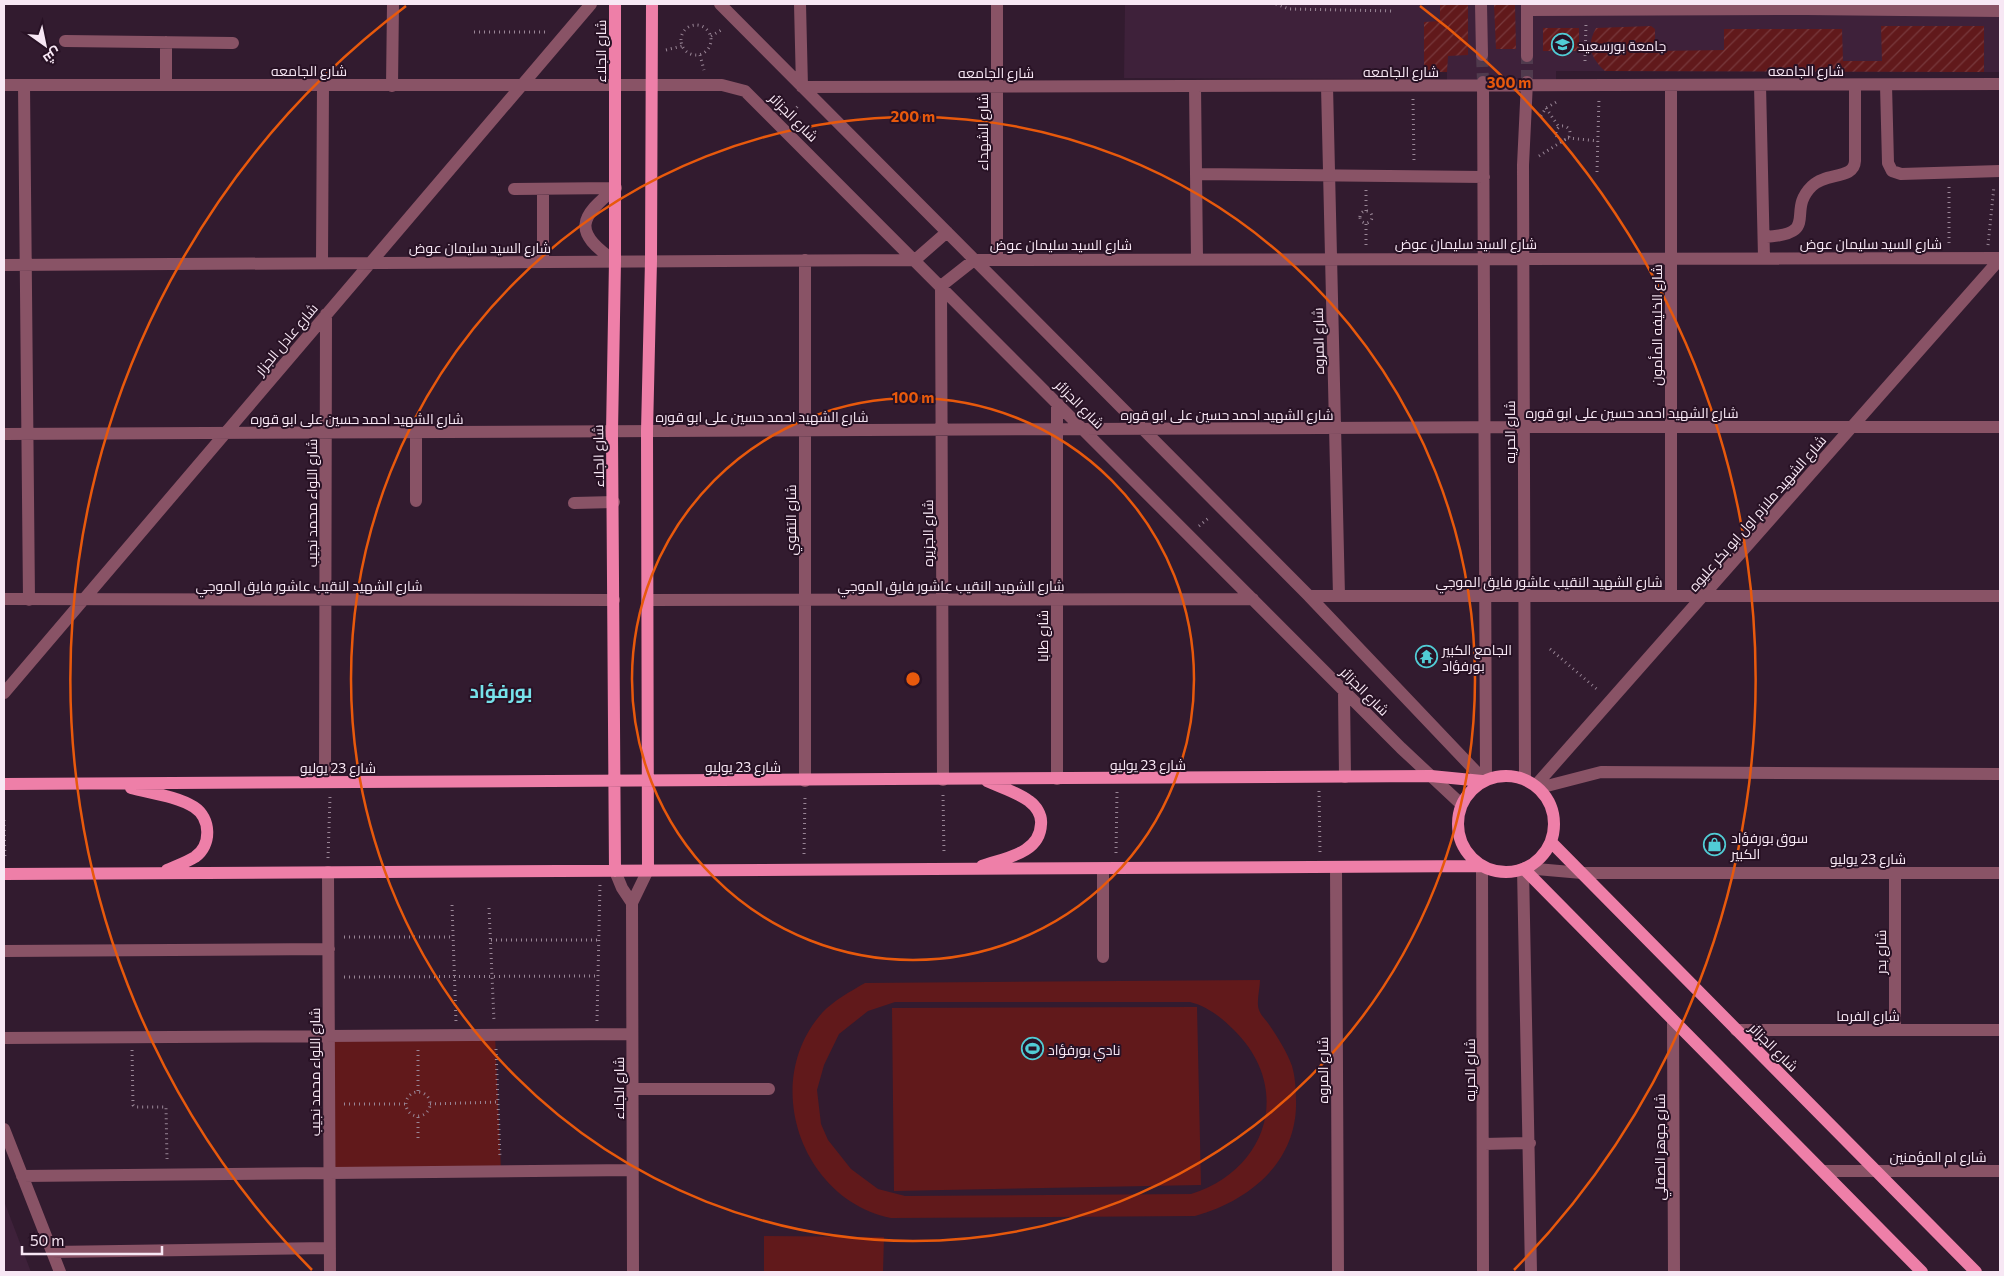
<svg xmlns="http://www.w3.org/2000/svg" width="2004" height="1276" font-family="Commissioner,Cairo,sans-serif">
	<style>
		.built { fill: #3e213a }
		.green { fill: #61191b; fill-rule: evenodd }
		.garden { fill: url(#garden-furrows) }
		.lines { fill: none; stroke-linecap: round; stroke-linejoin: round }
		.minor-tunnel { stroke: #503a4d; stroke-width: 12; stroke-dasharray: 12 6; stroke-linecap: butt }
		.path { stroke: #998696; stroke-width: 3; stroke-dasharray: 1 4; stroke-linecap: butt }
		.minor { stroke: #895366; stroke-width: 12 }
		.major { stroke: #ee7fa8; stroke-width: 12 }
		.ring { fill: none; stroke: #e8590c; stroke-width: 2.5 }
		.labels { text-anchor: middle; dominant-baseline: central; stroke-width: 4; stroke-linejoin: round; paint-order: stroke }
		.poi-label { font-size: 14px; fill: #f7e7f4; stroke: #281225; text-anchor: start }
		.street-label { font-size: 14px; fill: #f7e7f4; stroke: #281225 }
		.district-label { font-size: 19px; font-weight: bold; fill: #76e2ea; stroke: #281225 }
		.centre { fill: #e8590c; stroke: #281225; stroke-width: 2.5 }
		.ring-label { font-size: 15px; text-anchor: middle; font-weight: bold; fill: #e8590c; stroke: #281225; stroke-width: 4; stroke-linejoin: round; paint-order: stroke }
	</style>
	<defs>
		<pattern id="garden-furrows" width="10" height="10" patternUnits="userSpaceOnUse" patternTransform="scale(1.25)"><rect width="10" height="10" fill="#61191b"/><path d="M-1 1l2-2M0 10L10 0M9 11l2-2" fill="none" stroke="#783a3d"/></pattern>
	</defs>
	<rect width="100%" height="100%" fill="#321b2f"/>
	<path class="built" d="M1125 4H2000V72L1556 71V82H1447V72H1384V79L1124 78Z
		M4 1201 31 1272H4Z"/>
	<path class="green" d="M1260 980C1260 989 1256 1002 1259 1010 1261 1016 1267 1021 1270 1026 1278 1038 1287 1052 1292 1066 1295 1076 1296 1089 1296 1100 1298 1161 1250 1201 1195 1216L891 1218C802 1200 760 1083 822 1013 833 1001 851 991 865 983ZM895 1002H1190C1207 1006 1222 1018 1234 1030 1293 1088 1268 1170 1191 1194L905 1196 878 1189 851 1169 828 1140 821 1124 817 1090 824 1065 839 1034 868 1011Z
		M1197 1007 1201 1185 894 1191 892 1008Z
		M495 1035 501 1171 330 1173 329 1036Z
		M764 1236 884 1237 883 1272H764Z"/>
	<path class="garden" d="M1440 4H1468V55L1448 56 1447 72H1424V22L1440 21Z
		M1494 4H1515L1516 49H1496Z
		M1651 26 1655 29V51L1724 50V29H1842L1843 61H1882L1881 26H1984V72L1605 71C1591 58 1586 46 1596 28Z
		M1543 28H1579V51H1543Z"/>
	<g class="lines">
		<path class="minor-tunnel" d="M1482 55 1483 82
			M1527 82V56"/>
		<path class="path" d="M1276 4 1289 9 1395 11
			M681 40a15 15 0 1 1 30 0a15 15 0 1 1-30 0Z
			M474 32H549
			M711 36 723 29
			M666 50 682 46
			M700 55 704 70
			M1585 61 1586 23
			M1413 99 1414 163
			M1546 108 1559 127
			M790 115 799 105
			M1541 116 1546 108 1558 101
			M1556 133a7 7 0 1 1 14 0a7 7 0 1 1-14 0Z
			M1568 138 1598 141
			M1539 156 1566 139
			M1597 172 1599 98
			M1360 217a6 6 0 1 1 12 0a6 6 0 1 1-12 0Z
			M1366 211V189
			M1366 224V245
			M1949 243V186
			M1988 245 1994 186
			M1199 526 1210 517
			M1550 649 1599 691
			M1319 791 1320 852
			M943 795 944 854
			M4 820 5 860
			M1116 853 1117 792
			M804 854 805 795
			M328 858 330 797
			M452 905 456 1022
			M489 908 494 1021
			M344 937H453
			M491 940H599
			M344 977 598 976
			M597 1021 600 884
			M496 1049 500 1158
			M132 1050 133 1105 135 1107H166L167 1159
			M418 1050V1092
			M406 1104a12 12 0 1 1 24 0a12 12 0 1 1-24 0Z
			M344 1104H406
			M430 1104 498 1102
			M418 1117V1141"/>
		<path class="minor" d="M720 4 1309 596 1484 780
			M800 4 802 87 2000 84
			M1481 4 1482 55
			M1527 10 1806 9 2000 11
			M65 41 233 43
			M1527 56V4
			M1483 82 1486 779
			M4 85H722L745 91 1401 748 1461 804
			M24 85 29 600
			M166 85V42
			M1760 85 1764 257
			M1886 85 1888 163 1892 171 1901 174 2000 171
			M392 86 393 4
			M1195 86 1197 259
			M1327 86 1339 596
			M1196 174 1484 177
			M514 189 616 188
			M1764 237C1822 234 1785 212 1812 186 1826 172 1854 180 1855 161V85
			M805 260V781
			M997 260V4
			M543 261V189
			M615 261C572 232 579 217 616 188
			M322 263 323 86
			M4 265 915 260 947 232
			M4 434 1524 427H2000
			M416 501V433
			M574 503 614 502
			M1309 596H2000
			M1671 596V85
			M4 599 614 600
			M649 600 1253 599
			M1344 692 1345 777
			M4 693 591 4
			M1057 779V402
			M1525 779 1523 165 1527 82
			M943 780 941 286 974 260 2000 258
			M325 781 326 314
			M1536 785 2000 259
			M1539 788 1601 772 2000 774
			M1336 867 1338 1272
			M1482 867 1483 1272
			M1525 868 1582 873H2000
			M1103 869V957
			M1523 869 1531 1272
			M615 871 622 888 632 903
			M328 872 330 1272
			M1895 874V1030
			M4 951 329 949
			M1673 1021 1674 1272
			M1736 1030H2000
			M4 1038 632 1034
			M633 1089H769
			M4 1129 60 1272
			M1484 1144 1530 1143
			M1824 1171H2000
			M22 1176 633 1170
			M52 1252 330 1248
			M633 1272 632 903 648 870"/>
		<path class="major" d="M1458 824a48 48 0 1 1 96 0a48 48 0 1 1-96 0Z
			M4 784 1431 776 1482 781
			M131 788C150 793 177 796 194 807 211 818 212 845 195 857 187 862 176 866 167 870
			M1551 842 1976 1272
			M982 866C1004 858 1040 854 1041 824 1042 815 1036 806 1029 801 1017 792 1000 787 987 781
			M1524 869 1922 1272
			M648 870 647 431 651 261 652 4
			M615 871 612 432 615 261V4
			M4 874 1481 866"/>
	</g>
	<g class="ring">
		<circle cx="913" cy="679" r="281"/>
		<circle cx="913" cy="679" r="562"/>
		<path d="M312 1270A843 843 0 0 1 406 6M1420 6A843 843 0 0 1 1514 1270"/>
	</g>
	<defs>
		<symbol id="university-ring" viewBox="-11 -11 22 22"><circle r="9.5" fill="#281225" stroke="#51ccd5" stroke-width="1.5"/><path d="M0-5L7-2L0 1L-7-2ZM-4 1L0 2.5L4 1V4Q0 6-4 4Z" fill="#51ccd5"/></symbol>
		<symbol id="temple-ring" viewBox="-11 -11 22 22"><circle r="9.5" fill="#281225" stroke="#51ccd5" stroke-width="1.5"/><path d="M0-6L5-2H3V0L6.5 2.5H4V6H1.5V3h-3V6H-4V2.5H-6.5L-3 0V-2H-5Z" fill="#51ccd5"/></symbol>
		<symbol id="shop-ring" viewBox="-11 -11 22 22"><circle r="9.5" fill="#281225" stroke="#51ccd5" stroke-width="1.5"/><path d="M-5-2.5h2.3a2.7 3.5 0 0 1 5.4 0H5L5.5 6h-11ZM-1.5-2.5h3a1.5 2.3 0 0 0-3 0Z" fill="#51ccd5"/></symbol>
		<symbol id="stadium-ring" viewBox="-11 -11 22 22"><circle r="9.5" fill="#281225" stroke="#51ccd5" stroke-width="1.5"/><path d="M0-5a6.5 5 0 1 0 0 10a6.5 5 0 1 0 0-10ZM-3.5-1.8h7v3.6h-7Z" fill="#51ccd5"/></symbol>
	</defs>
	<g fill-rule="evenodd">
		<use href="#university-ring" x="1550" y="32" width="25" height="25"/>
		<use href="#temple-ring" x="1414" y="644" width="25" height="25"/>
		<use href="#shop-ring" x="1702" y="832" width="25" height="25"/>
		<use href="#stadium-ring" x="1020" y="1036" width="25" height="25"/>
	</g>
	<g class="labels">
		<g class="poi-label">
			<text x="1578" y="45">جامعة بورسعيد</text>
			<text x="1442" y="649">الجامع الكبير<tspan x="1442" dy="16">بورفؤاد</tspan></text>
			<text x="1731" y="837">سوق بورفؤاد<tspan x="1731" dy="16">الكبير</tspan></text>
			<text x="1048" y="1049">نادي بورفؤاد</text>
		</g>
		<g class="street-label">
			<text transform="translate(600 51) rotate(-90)">شارع الجلاء</text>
			<text x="309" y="70">شارع الجامعه</text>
			<text x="1806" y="70">شارع الجامعه</text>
			<text x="1401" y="71">شارع الجامعه</text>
			<text x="996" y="72">شارع الجامعه</text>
			<text transform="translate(794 117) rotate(45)">شارع الجزائر</text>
			<text transform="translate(982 132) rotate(-90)">شارع الشهداء</text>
			<text x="1466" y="243">شارع السيد سليمان عوض</text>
			<text x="1871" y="243">شارع السيد سليمان عوض</text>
			<text x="1061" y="244">شارع السيد سليمان عوض</text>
			<text x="480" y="247">شارع السيد سليمان عوض</text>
			<text transform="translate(1656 325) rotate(-90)">شارع الخليفه المأمون</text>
			<text transform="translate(286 339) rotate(-50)">شارع عادل الجزار</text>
			<text transform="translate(1318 341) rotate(-91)">شارع المروه</text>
			<text transform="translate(1080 404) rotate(45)">شارع الجزائر</text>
			<text x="1632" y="412">شارع الشهيد احمد حسين على ابو قوره</text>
			<text x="1227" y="414">شارع الشهيد احمد حسين على ابو قوره</text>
			<text x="762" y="416">شارع الشهيد احمد حسين على ابو قوره</text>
			<text x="357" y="418">شارع الشهيد احمد حسين على ابو قوره</text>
			<text transform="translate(1509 432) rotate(-90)">شارع الحريه</text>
			<text transform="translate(598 456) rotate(-91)">شارع الجلاء</text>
			<text transform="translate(311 503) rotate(-90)">شارع اللواء محمد نجيب</text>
			<text transform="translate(1757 513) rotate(-49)">شارع الشهيد ملازم اول ابو بكر عليوه</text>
			<text transform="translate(790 520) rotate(-90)">شارع التقوي</text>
			<text transform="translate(927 533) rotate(-90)">شارع الجزيره</text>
			<text x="1549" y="581">شارع الشهيد النقيب عاشور فايق الموجي</text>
			<text x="309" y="585">شارع الشهيد النقيب عاشور فايق الموجي</text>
			<text x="951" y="585">شارع الشهيد النقيب عاشور فايق الموجي</text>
			<text transform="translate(1042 636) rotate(-90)">شارع طابا</text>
			<text transform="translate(1365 691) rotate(45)">شارع الجزائر</text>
			<text x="1148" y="764">شارع 23 يوليو</text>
			<text x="743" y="766">شارع 23 يوليو</text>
			<text x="338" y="767">شارع 23 يوليو</text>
			<text x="1868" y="858">شارع 23 يوليو</text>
			<text transform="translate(1880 952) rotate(-90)">شارع بدر</text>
			<text x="1868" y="1015">شارع الفرما</text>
			<text transform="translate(1774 1047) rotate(45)">شارع الجزائر</text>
			<text transform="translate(1322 1070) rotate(-90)">شارع المروه</text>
			<text transform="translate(1469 1070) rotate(-90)">شارع الحريه</text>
			<text transform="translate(314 1072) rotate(-90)">شارع اللواء محمد نجيب</text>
			<text transform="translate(618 1088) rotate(-90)">شارع الجلاء</text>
			<text transform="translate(1659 1147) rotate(-90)">شارع جوهر الصقلي</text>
			<text x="1938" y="1156">شارع ام المؤمنين</text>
		</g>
		<g class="district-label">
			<text x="501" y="690">بورفؤاد</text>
		</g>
	</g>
	<circle cx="913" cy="679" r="8" class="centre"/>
	<g class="ring-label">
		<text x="1509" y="88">300 m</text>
		<text x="913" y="122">200 m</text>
		<text x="913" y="403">100 m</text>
	</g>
	<rect width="2004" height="1276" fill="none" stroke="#f7e7f4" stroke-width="10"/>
	<g transform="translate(45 45) rotate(147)" stroke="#281225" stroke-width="4" paint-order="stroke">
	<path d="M0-4L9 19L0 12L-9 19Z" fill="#f7e7f4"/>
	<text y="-8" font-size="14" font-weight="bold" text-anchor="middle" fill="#f7e7f4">ش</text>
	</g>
	<path d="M22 1246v8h140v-8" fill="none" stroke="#f7e7f4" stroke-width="2.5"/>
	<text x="30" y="1246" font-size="15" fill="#f7e7f4" stroke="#281225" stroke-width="4" paint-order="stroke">50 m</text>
</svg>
